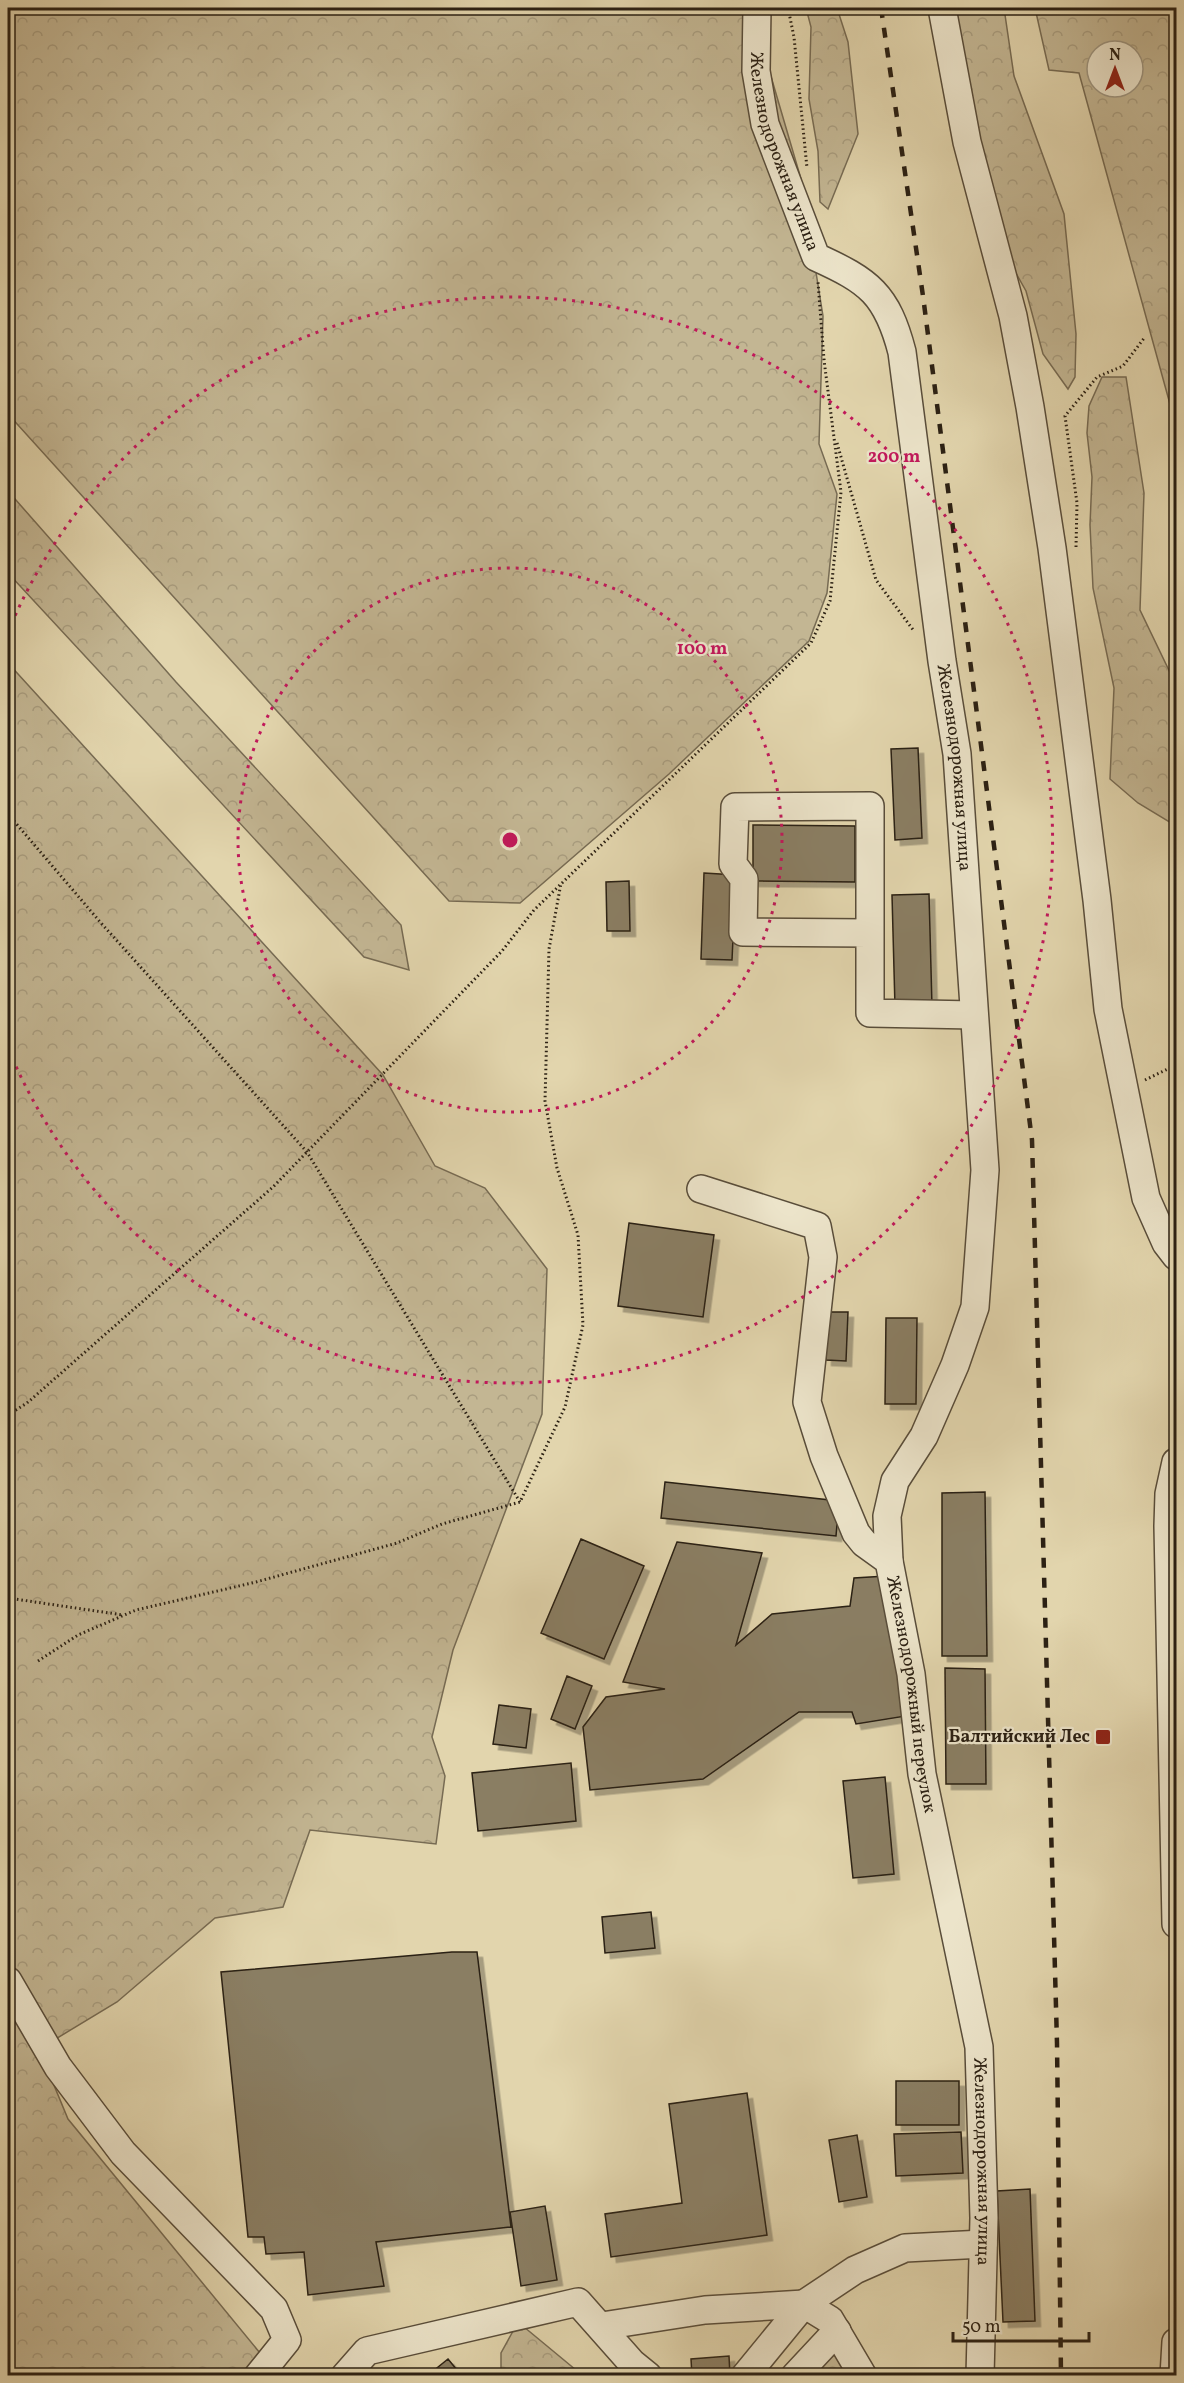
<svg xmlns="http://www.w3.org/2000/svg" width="1184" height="2383" font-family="Vollkorn,serif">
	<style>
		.forest { fill: url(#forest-crowns); stroke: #776b53; stroke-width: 1.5; fill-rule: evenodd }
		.building { fill: #8a7e63; stroke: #2b2013; stroke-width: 1.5; filter: url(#shadow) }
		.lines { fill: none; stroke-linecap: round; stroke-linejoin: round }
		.minor-casing { stroke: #594d3a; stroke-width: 30 }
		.path { stroke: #2b2013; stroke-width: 3; stroke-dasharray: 1.5 3; stroke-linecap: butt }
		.minor { stroke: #ece4ca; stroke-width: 27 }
		.rail { stroke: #2b2013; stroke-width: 4.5; stroke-dasharray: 10 10; stroke-linecap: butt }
		.ring { fill: none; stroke: #c2185b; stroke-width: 3; stroke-dasharray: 3 6 }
		.poi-dot { fill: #8f2418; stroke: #ece4ca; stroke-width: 2 }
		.labels { text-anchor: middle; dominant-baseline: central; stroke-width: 4.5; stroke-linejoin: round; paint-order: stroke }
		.street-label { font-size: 18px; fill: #2b2013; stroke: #ece4ca }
		.poi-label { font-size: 18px; font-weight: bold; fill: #2b2013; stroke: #ece4ca; text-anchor: end }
		.centre { fill: #c2185b; stroke: #ece4ca; stroke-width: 3 }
		.ring-label { font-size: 18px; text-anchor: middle; font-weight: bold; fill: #c2185b; stroke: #ece4ca; stroke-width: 4.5; stroke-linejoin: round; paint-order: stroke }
	</style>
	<defs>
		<pattern id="forest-crowns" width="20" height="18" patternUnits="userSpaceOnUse" patternTransform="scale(1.5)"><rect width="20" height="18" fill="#c3b693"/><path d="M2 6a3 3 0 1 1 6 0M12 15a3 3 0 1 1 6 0" fill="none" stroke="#a89c7e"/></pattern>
		<filter id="shadow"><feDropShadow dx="5.5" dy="5.5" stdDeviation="0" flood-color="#0004"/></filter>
	</defs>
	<rect width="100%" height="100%" fill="#e2d5ad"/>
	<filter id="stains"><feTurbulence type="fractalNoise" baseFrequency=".00333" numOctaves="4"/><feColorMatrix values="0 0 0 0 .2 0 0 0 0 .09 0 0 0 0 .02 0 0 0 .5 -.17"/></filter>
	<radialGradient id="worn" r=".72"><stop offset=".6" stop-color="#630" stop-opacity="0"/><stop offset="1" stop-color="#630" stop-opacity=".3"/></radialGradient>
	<path class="forest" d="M8 8H761L765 56 801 179 823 316 819 444 837 494 827 593 809 641 669 774 520 903 449 901 8 414Z
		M806 8H837L848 42 858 134 828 209 820 202 818 151 809 99 811 27Z
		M956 8H1004L1014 76 1064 214 1076 334 1075 377 1068 389 1043 354 1026 291 994 234Z
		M1035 8H1176V426L1079 73 1049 70ZM1097 51H1133V87H1097Z
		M1102 377H1126L1144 493 1140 610 1176 685V826L1138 803 1110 779 1114 688 1093 588 1090 525 1092 477 1087 433 1089 406Z
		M8 491 176 682 401 925 409 970 364 957 8 573Z
		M8 663 383 1075 435 1166 485 1188 547 1269 542 1414 453 1650 432 1737 445 1776 436 1844 310 1830 283 1907 215 1918 117 2002 39 2049 68 2119 278 2375H8Z
		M518 2322 582 2375 501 2376V2353Z
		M840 2349 855 2376H812Z"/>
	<path class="building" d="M918 748 922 838 895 840 891 749Z
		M753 825 855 826V882L753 881Z
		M704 873 736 875 732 960 701 959Z
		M629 881 630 931H607L606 882Z
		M929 894 932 1006 895 1007 892 895Z
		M629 1223 714 1235 703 1317 618 1306Z
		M827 1312H848L846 1361 826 1360Z
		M886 1318H917L916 1404H885Z
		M665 1482 839 1501 836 1536 661 1518Z
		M985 1492 987 1656H942V1493Z
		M581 1539 644 1566 604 1659 541 1633Z
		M677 1542 762 1553 736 1645 772 1614 850 1606 854 1578 886 1576 906 1716 856 1724 852 1712H799L703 1779 590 1790 583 1727 606 1697 665 1689 623 1682Z
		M945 1668 985 1669 986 1784H946Z
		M567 1676 592 1686 575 1729 551 1719Z
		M499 1705 531 1709 526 1748 493 1744Z
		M571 1763 576 1821 478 1831 472 1773Z
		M885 1777 894 1874 853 1878 843 1781Z
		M651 1912 655 1948 605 1953 602 1917Z
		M452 1952H477L511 2227 376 2242 384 2286 308 2295 304 2252 266 2254 264 2237H248L221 1972Z
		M896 2081H959V2125H896Z
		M747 2093 767 2235 611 2257 605 2214 682 2203 669 2104Z
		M961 2132 963 2173 896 2176 894 2134Z
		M857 2135 867 2197 839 2202 829 2140Z
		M1030 2189 1035 2321 1003 2322 997 2191Z
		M545 2206 557 2280 521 2286 510 2212Z
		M729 2356 730 2376H692L691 2359Z
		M448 2359 462 2376H427Z"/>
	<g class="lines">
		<defs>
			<g id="minor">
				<path id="s1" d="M757 8 756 71 765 124 816 257C869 281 887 294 902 352L942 661 957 754 985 1170 975 1307 955 1365 924 1436 895 1481 887 1516 889 1561"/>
				<path d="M942 8 967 142 1013 316 1030 407 1052 548 1097 900 1108 1009 1146 1198 1166 1243 1176 1256"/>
				<path d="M868 933 743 932 744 879 733 864 735 807 870 806V1013L974 1015"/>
				<path id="s2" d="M701 1189 817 1226 823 1257 807 1402 824 1456 856 1533 864 1543 889 1561 911 1674 922 1774 979 2047 984 2218 980 2376"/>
				<path d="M1176 1462 1169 1494 1168 1526 1176 1924"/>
				<path d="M8 1981 58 2067 123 2153 274 2309 287 2340 258 2376"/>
				<path d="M602 2326 705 2310 804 2304 830 2320 863 2376"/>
				<path d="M345 2376 367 2351 578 2302 632 2363 648 2376"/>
				<path d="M745 2376 804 2304 855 2270 905 2248 983 2244"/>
				<path d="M795 2376 837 2331"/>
				<path d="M1174 2376 1176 2342"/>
			</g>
		</defs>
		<use href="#minor" class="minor-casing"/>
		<path class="path" d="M788 8 794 37 807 168
			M837 443 876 580 914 631
			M1076 547 1077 503 1065 416 1097 377 1123 366 1145 337
			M8 814 101 923 307 1152 520 1502
			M1145 1080 1176 1065
			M8 1415 27 1403 273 1187 502 951 534 910 811 643 830 601 841 492 824 360 818 282
			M8 1598 123 1615
			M38 1661 78 1635 136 1610 256 1582 397 1543 442 1524 520 1502 565 1407 583 1325 578 1235 557 1168 545 1101 549 949 561 883"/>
		<use href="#minor" class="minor"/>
		<path class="rail" d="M881 8 923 296 1032 1140 1057 2043 1061 2376"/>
	</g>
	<g class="ring">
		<circle cx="510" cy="840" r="272"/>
		<path d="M8 632A543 543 0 1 1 8 1048"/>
	</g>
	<rect class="poi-dot" x="1095" y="1729" width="16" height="16" rx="3"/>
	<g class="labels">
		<g class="street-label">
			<text stroke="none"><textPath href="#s1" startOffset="148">Железнодорожная улица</textPath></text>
			<text stroke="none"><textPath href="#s1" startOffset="813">Железнодорожная улица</textPath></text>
			<text stroke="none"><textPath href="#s2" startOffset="618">Железнодорожный переулок</textPath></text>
			<text stroke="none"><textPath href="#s2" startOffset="1092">Железнодорожная улица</textPath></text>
		</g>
		<g class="poi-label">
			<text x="1090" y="1737">Балтийский Лес</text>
		</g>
	</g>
	<circle cx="510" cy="840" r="9" class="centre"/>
	<g class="ring-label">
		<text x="894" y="462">200 m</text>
		<text x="702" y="654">100 m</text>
	</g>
	<rect width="1184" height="2383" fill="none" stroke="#e2d5ad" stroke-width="30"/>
	<rect x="9" y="9" width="1166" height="2365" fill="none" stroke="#2b2013" stroke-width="3"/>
	<rect x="15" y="15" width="1154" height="2353" fill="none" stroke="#2b2013" stroke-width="1.5"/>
	<g transform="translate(1115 69)"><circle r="28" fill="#ece4ca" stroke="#9f9681" stroke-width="1.5"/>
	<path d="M0-4.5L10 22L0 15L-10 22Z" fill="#8f2418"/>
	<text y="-9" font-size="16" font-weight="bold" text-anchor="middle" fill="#2b2013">N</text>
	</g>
	<path d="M953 2332v9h136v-9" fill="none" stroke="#2b2013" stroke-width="3"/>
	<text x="962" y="2332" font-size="18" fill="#2b2013" stroke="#ece4ca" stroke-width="4.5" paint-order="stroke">50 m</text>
	<rect width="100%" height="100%" filter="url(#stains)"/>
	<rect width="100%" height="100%" fill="url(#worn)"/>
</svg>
